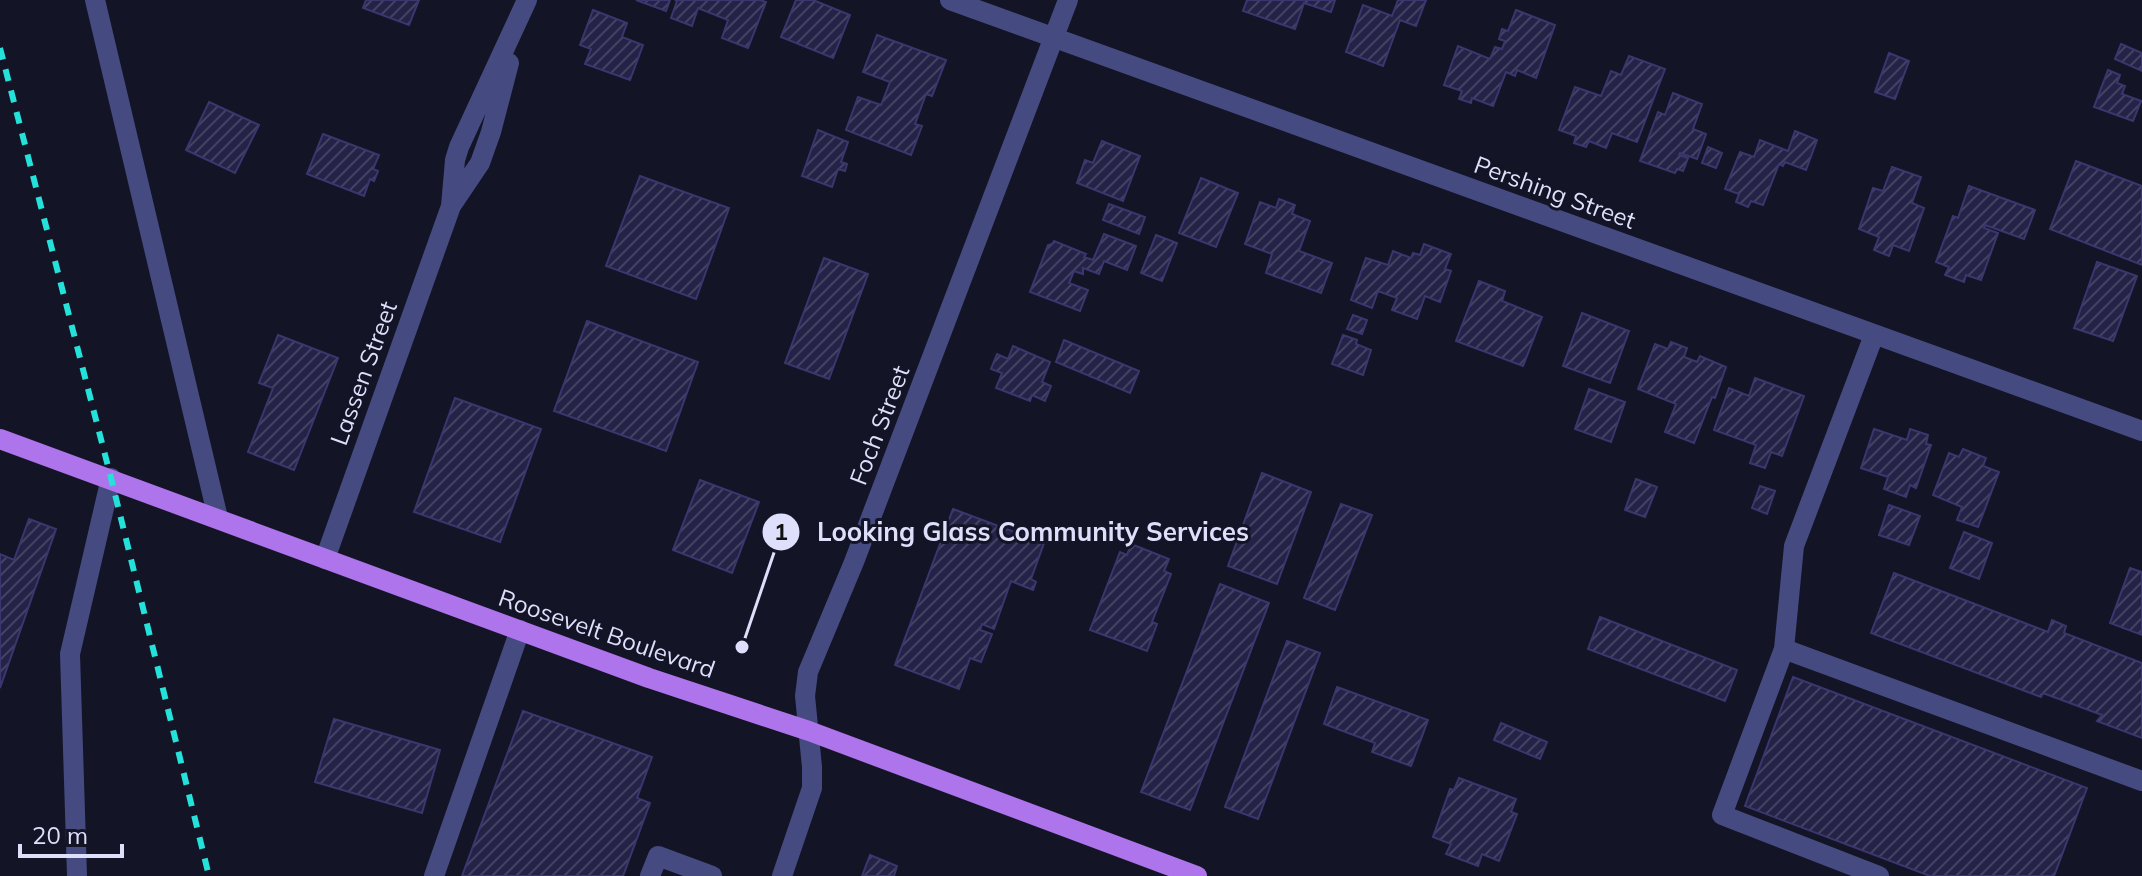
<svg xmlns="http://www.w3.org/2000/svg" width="2142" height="876" font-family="Mulish,sans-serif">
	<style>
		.building { fill: url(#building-hatch); stroke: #3b376e; stroke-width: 2 }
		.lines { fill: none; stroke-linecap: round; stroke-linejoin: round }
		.minor { stroke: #454b80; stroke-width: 20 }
		.major { stroke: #ae74ec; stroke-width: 20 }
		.rail { stroke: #24e1d9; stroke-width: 6; stroke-dasharray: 12 10; stroke-linecap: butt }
		.labels { text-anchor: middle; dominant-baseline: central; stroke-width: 6; stroke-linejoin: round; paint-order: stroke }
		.street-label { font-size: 24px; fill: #dedffb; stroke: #141427 }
		.leader { fill: none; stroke: #dedffb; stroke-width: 3 }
		.callout-dot { fill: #dedffb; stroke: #141427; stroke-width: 3 }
		.mark-label { font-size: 24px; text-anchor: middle; font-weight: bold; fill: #111 }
		.callout-label { font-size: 26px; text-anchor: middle; font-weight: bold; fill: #dedffb; stroke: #141427; stroke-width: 6; stroke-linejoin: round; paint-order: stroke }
	</style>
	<defs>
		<pattern id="building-hatch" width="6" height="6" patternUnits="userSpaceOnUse" patternTransform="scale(2)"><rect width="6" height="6" fill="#242246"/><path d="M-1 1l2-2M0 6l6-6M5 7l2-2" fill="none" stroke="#434262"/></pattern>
	</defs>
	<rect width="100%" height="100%" fill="#141427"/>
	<path class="building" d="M366 0H419L409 25 363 8Z
		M636 0H670L666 11Z
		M675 0H760L766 2 748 48 722 38 728 20 698 8 692 26 671 18 677 1Z
		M796 0H813L850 15 833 58 781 37Z
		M1247 0H1335L1331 12 1304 3 1295 29 1243 11Z
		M1398 0H1426L1416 26 1400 20 1383 66 1346 52 1363 5 1392 16Z
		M593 10 627 23 622 37 643 45 630 80 585 64 591 49 580 45Z
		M1516 10 1555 25 1536 78 1517 70 1515 76 1506 72 1493 106 1472 98 1471 103 1459 99 1462 91 1444 85 1458 46 1490 59 1495 47 1502 49 1505 41 1499 39 1502 29 1508 31Z
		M877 35 946 60 932 96 926 94 915 124 922 126 911 155 846 130 858 97 881 105 890 82 863 72Z
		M2121 44 2142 53V71L2115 59Z
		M1889 53 1909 61 1895 99 1875 92Z
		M1629 56 1665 69 1637 142 1612 133 1606 148 1589 141 1586 147 1574 143 1576 136 1559 130 1575 87 1601 96 1611 71 1621 75Z
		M2108 70 2120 75 2117 83 2125 86 2122 94 2141 101 2133 121 2094 107Z
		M1673 93 1702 104 1693 129 1706 134 1697 159 1680 153 1679 155 1688 158 1683 171 1677 169 1675 173 1640 161 1658 112 1665 115Z
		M209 102 259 125 235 173 186 150Z
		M818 130 848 142 841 162 847 164 845 171 838 169 832 187 802 176Z
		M1795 131 1817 140 1806 170 1785 162 1783 166 1779 164 1763 205 1751 201 1748 207 1736 202 1739 194 1725 189 1740 152 1754 157 1760 140 1788 151Z
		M323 134 379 155 373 169 378 171 374 181 370 179 364 196 307 174Z
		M1102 141 1140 156 1123 201 1077 183 1085 160 1093 163Z
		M1708 147 1722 153 1716 168 1702 163Z
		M2076 161 2142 186V265L2050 229Z
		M1892 167 1921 177 1912 203 1924 208 1909 251 1893 245 1889 256 1874 250 1879 237 1859 229 1873 188 1883 191Z
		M640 176 729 208 696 299 606 266Z
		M1201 178 1238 193 1216 247 1179 233Z
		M1969 186 2035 210 2024 239 1985 225 1984 228 1998 233 1981 280 1966 275 1964 282 1945 275 1949 267 1936 262 1953 216 1958 218Z
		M1279 199 1295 205 1292 214 1310 221 1299 251 1332 263 1321 293 1266 273 1272 254 1245 244 1260 202 1276 208Z
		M1109 204 1145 217 1139 234 1103 220Z
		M1104 234 1136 246 1127 270 1104 261 1099 274 1083 268V274L1074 271 1069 283 1088 290 1080 311 1030 292 1048 245 1052 244 1054 241 1086 254 1084 257 1093 260Z
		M1156 235 1177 243 1162 281 1141 273Z
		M1424 244 1451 254 1445 269 1451 271 1440 302 1425 296 1417 319 1392 310 1397 298 1378 291 1372 308 1351 300 1366 258 1388 265 1393 251 1411 258 1413 253 1420 255Z
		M824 258 868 274 829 379 785 363Z
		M2097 262 2137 276 2113 341 2074 328Z
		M1479 281 1505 291 1502 301 1542 317 1523 366 1456 341Z
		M1582 313 1629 331 1610 383 1563 366Z
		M1353 315 1367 320 1362 334 1347 329Z
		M587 321 698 362 666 451 554 411Z
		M278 335 338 358 294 470 248 452 273 388 259 383Z
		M1343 335 1357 340 1356 344 1371 350 1363 375 1332 364Z
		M1064 340 1139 371 1130 393 1056 362Z
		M1671 342 1687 348 1684 357 1697 362 1700 356 1726 367 1715 398 1712 397 1694 443 1665 432 1676 404 1638 389 1655 344 1668 349Z
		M1013 346 1050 362 1042 382 1051 386 1045 401 1032 395 1030 401 996 388 1002 373 991 369 997 354 1008 359Z
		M1755 378 1804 396 1782 456 1771 452 1765 468 1750 463 1756 445 1714 430 1729 388 1749 396Z
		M1589 389 1625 402 1611 442 1575 429Z
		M455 398 541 429 500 542 414 512Z
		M1874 429 1907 440 1910 429 1928 435 1926 444 1931 445 1916 488 1910 485 1906 497 1884 489 1888 477 1861 468Z
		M1963 449 1986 458 1983 466 1999 472 1978 527 1957 520 1962 507 1933 495 1949 453 1959 457Z
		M1262 473 1311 492 1277 584 1228 566Z
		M1636 479 1657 487 1645 517 1625 510Z
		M700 480 759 502 732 573 673 550Z
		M1760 486 1775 491 1767 514 1752 508Z
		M1341 504 1372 515 1335 610 1304 598Z
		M1889 505 1920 516 1909 545 1879 535Z
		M953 509 1044 543 1031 579 1036 582 1033 590 1011 581 994 629 982 624 980 630 992 634 981 662 970 658 959 689 895 665Z
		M29 519 56 529 0 688V554L14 560Z
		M1964 532 1992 543 1979 579 1950 568Z
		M1131 544 1169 559 1164 571 1171 574 1152 622 1157 624 1147 651 1090 630 1120 552 1127 555Z
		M2130 568 2142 572V635L2110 623Z
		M1894 573 2048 632 2052 620 2066 626 2064 633 2142 663V738L2097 721 2102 715 2043 693 2041 697 1871 633Z
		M1220 584 1269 603 1190 810 1141 792Z
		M1600 617 1737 670 1725 701 1588 649Z
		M1287 641 1320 653 1258 819 1225 807Z
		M1793 677 2087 788 2054 876H1930L1745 806Z
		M1337 687 1428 720 1411 766 1372 752 1375 743 1324 724Z
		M523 711 652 757 637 798 650 803 623 876H462Z
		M334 719 440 750 422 813 315 782Z
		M1501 723 1547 742 1540 759 1494 740Z
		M1459 778 1516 799 1511 812 1517 814 1499 861 1482 854 1478 866 1446 854 1451 844 1433 837 1450 789 1454 790Z
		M870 855 897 866 894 876H862Z"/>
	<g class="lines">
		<path class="minor" d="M95 0 218 518
			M950 0 2142 431
			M451 206 480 163 491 132 509 63
			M325 559 451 206 455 160 459 147 527 0
			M1784 649 1794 546 1874 335
			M77 876 70 654 111 478
			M434 876 520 630
			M650 876 658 856 712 876
			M782 876 812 788V767L805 696 808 672 854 562 1068 0
			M1879 876 1722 815 1784 649 2142 781"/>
		<path class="major" d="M0 439 649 678 809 731 1197 876"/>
		<path class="rail" d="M0 48 111 478 209 876"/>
	</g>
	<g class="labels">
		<g class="street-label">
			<text transform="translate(1555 192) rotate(20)">Pershing Street</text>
			<text transform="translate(363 373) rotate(-70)">Lassen Street</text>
			<text transform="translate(879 425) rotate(-69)">Foch Street</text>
			<text transform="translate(607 633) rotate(19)">Roosevelt Boulevard</text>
		</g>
	</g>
	<path class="leader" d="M742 647L781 532"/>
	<g class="callout-dot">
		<circle cx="742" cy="647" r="8"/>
		<circle cx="781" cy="532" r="20"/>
	</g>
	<g class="mark-label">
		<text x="781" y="540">1</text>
	</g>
	<g class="callout-label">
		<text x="1033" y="541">Looking Glass Community Services</text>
	</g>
	<path d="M20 844v12h102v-12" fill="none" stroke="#dedffb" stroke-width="4"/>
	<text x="32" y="844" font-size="24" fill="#dedffb" stroke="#141427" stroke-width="6" paint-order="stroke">20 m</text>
</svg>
